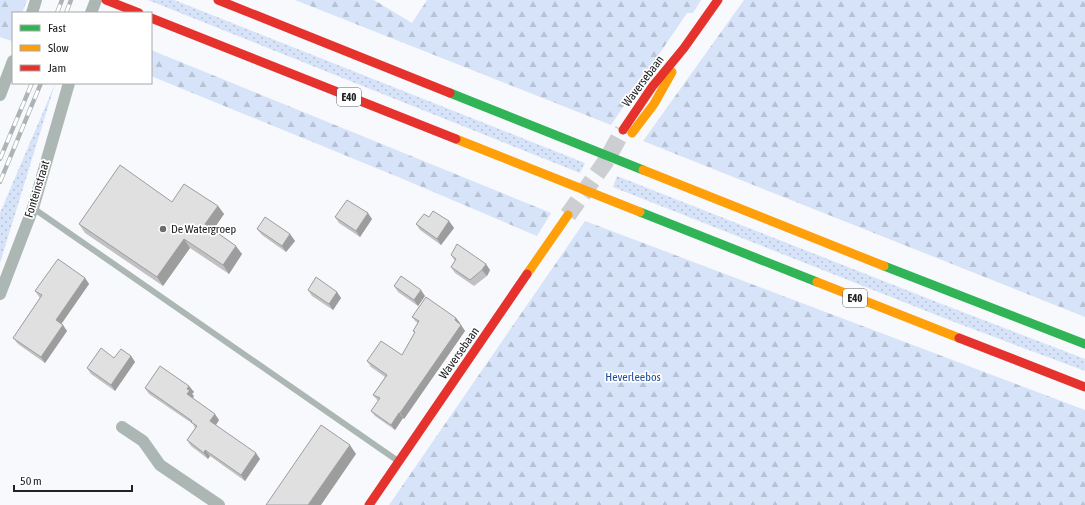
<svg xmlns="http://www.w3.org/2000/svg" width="1085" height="505" font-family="'Asap Condensed',sans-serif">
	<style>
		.grass { fill: url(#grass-dots) }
		.forest { fill: url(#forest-firs) }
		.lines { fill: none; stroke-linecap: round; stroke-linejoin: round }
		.secondary-tunnel { stroke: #ccced1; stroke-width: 17; stroke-dasharray: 17 8; stroke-linecap: butt }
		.lane { stroke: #acb7b3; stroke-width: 6 }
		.street { stroke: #acb7b3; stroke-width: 12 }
		.fast { stroke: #30b455; stroke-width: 9 }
		.slow { stroke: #ff9f0a; stroke-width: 9 }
		.jam { stroke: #e5322d; stroke-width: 9 }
		.rail-casing { stroke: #aeb4b3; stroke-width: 4.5 }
		.rail { stroke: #fff; stroke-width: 3; stroke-dasharray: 9; stroke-linecap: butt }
		.wall { fill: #c1c1c2 }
		.shaded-wall { fill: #9d9d9e }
		.building { fill: #e0e0e1; stroke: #9d9d9e }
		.poi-dot { fill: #6c6d70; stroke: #fff; stroke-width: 1.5 }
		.labels { text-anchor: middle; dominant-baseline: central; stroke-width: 3.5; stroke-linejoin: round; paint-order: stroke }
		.shield { fill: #fff; stroke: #646466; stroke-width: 1 }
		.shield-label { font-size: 11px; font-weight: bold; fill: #212224 }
		.street-label { font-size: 12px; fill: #212224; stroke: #fff }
		.poi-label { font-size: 12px; fill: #212224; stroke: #fff; text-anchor: start }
		.park-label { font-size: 12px; fill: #1f4d9f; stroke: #fff }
	</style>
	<defs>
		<pattern id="grass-dots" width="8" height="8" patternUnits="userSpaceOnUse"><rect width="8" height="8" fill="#d6e3f9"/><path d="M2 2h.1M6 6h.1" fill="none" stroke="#b7c2d5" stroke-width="1.8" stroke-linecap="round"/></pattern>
		<pattern id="forest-firs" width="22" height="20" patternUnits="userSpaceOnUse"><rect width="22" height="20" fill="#d6e3f9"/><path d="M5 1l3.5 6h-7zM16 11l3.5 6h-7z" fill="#b7c2d5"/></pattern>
	</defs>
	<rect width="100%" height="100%" fill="#f7f9fc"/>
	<path class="grass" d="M148 0H174L585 163 580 173Z
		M55 84 0 263V213Z
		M617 176 952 308 1085 359V371L949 320 613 187Z"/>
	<path class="forest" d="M0 0H27L22 13H13V38L12 41 0 37Z
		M295 0H374L412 23 427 0H701L693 13H687L611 125Z
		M744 0H1085V317L643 141Z
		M151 50 551 213 537 236 403 179 151 76Z
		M585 221 1085 410V505H389Z"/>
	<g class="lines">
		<path class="secondary-tunnel" d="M568 215 606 161 623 130"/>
		<path class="lane" d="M33 208 398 461"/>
		<path class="street" d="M32 13 36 0
			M91 13 96 0
			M0 95 13 61
			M0 294 33 208 69 83
			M122 427 143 441 160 465 219 505"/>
		<path class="fast" d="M450 93 643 170
			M640 212 817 282
			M884 266 1085 344"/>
		<path class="slow" d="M632 133 654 104 672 72
			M456 139 640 212
			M643 170 884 266
			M527 274 568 215
			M817 282 959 338"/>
		<path class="jam" d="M106 0 139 13
			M218 0 450 93
			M151 18 456 139
			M623 130 652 87 684 48 718 0
			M959 338 1085 387
			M369 505 527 274"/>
		<defs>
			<path id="rail" d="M57 13 62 0
				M66 13 71 0
				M0 159 32 83
				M0 182 41 83"/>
		</defs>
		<use href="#rail" class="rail-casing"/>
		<use href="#rail" class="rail"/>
	</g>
	<path class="wall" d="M172 202 218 206 224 214 213 230 242 254 229 274 190 248 163 286 85 233 79 224Z
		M335 217 372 219 360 237 339 223Z
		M429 217 449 221 454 228 441 245 420 230 416 224Z
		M257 229 290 234 295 241 286 252 262 235Z
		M451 255 490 270 487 276 474 286 455 273 451 267 455 261Z
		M85 278 89 284 61 324 67 331 45 363 18 344 13 338 40 298 35 291Z
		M394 286 425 296 418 306 398 292Z
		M308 290 337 292 341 298 333 310 312 296Z
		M412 317 456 318 460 323V324L461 325 465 331 404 419 403 418 395 430 375 416 371 411 378 401 373 395 385 377 371 367 367 361 402 355 415 333 413 331 418 323 416 322Z
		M131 356 135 362 115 391 91 374 87 368 114 358Z
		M189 386 194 392 192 394 194 396 193 398 219 420 216 425 260 459 245 481 210 456 208 459 191 446 187 440 195 428 193 424 149 394 145 388Z"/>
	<path class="shaded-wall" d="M218 206 224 214 211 233 205 224Z
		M368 213 372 219 360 237 356 231Z
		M449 221 454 228 441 245 437 239Z
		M290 234 295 241 286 252 282 246Z
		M184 239 190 248 163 286 157 277Z
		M236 246 242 254 229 274 223 265Z
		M486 264 490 270 487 276 482 270Z
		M85 278 89 284 60 326 56 320Z
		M421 290 425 296 418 306 414 300Z
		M337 292 341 298 333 310 329 304Z
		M456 318 460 323 458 326 455 320Z
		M63 325 67 331 45 363 41 357Z
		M461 325 465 331 404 419 400 413Z
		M131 356 135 362 115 391 111 385Z
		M189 386 194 392 192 394 194 396 191 400 187 394V389Z
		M399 413 403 418 395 430 391 425Z
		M215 414 219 420 214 428 210 421Z
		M350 445 356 454 321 505H308Z
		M205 450 210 456 208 459 204 453Z
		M256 453 260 459 245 481 241 475Z"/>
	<path class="building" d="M120 165 172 202 184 184 218 206 205 224 236 246 223 265 184 239 157 277 79 224Z
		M347 200 368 213 356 231 335 217Z
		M433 211 449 221 437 239 416 224 424 214 429 217Z
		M265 217 290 234 282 246 257 229Z
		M457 244 486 264 482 270 470 280 451 267 456 259 451 255Z
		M58 259 85 278 56 320 63 325 41 357 13 338 42 295 35 291Z
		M401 276 421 290 414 300 394 286Z
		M316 277 337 292 329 304 308 290Z
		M426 297 456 318 455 320 461 325 400 413H399L391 425 371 411 380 398 373 395 387 375 367 361 381 341 402 355 415 332 413 331 419 321 412 317Z
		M101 348 114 358 121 349 131 356 111 385 87 368Z
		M160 366 189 386 187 389 190 390 187 394 215 414 210 421 256 453 241 475 205 450 204 453 187 440 197 426 191 422 192 421 145 388Z
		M321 425 350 445 308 505H266Z"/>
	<circle class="poi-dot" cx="163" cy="229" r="4"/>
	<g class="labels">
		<g class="shield">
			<rect x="337" y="88" width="24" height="18" rx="3"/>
			<rect x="843" y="289" width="24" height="18" rx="3"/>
		</g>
		<g class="shield-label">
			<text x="349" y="97">E40</text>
			<text x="855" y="298">E40</text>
		</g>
		<g class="street-label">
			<text transform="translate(643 81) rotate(-53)">Waversebaan</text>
			<text transform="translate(37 189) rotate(-73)">Fonteinstraat</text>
			<text transform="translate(459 353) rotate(-55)">Waversebaan</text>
		</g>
		<g class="poi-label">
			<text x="171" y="229">De Watergroep</text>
		</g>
		<g class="park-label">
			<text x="633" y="377">Heverleebos</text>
		</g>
	</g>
	<rect x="12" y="12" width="140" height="72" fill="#ffffff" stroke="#a6a7a7"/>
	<rect x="20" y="25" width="20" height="6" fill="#30b455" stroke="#a6a7a7"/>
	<text x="48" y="32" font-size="12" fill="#212224">Fast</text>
	<rect x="20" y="45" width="20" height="6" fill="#ff9f0a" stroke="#a6a7a7"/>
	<text x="48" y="52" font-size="12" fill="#212224">Slow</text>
	<rect x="20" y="65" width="20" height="6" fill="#e5322d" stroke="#a6a7a7"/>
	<text x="48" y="72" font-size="12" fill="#212224">Jam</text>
	<path d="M14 485v6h118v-6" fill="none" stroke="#212224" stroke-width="2"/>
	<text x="20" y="485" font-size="12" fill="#212224" stroke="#ffffff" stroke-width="3" paint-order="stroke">50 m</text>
</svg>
